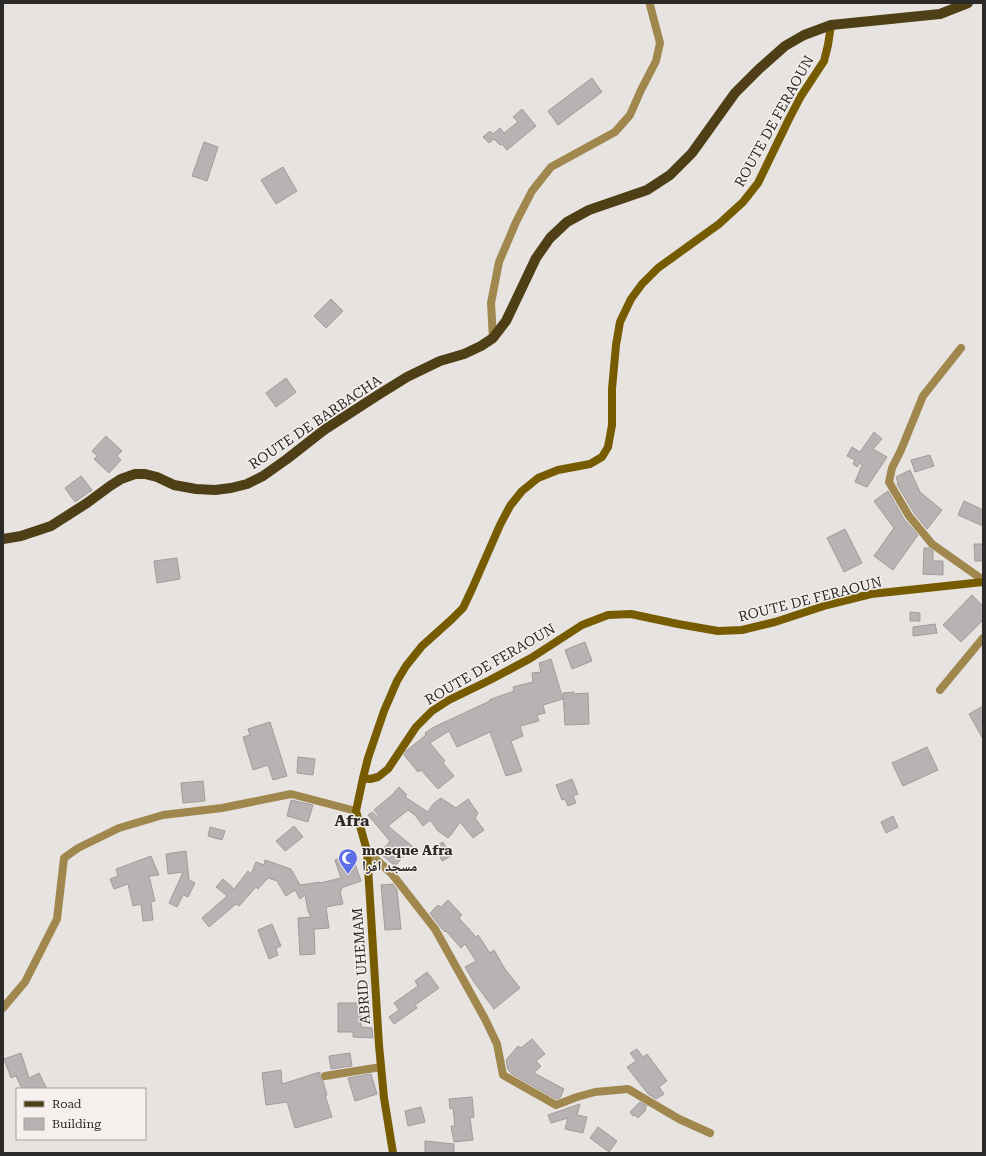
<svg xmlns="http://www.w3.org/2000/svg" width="986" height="1156" font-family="'Roboto Serif','Noto Naskh Arabic',serif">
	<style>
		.building { fill: #b8b3b2; stroke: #a19c9b }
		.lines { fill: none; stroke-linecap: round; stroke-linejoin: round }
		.street { stroke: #9f874d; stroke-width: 8 }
		.secondary { stroke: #775b00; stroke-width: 8 }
		.primary { stroke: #4f3f16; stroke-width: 10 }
		.labels { text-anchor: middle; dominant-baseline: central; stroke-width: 3; stroke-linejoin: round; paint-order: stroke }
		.street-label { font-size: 14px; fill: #2c2a29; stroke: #f5f0ed }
		.poi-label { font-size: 14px; font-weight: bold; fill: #2c2a29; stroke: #f5f0ed; text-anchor: start }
		.quarter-label { font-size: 16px; font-weight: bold; fill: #2c2a29; stroke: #f5f0ed }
	</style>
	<rect width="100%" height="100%" fill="#e7e3e0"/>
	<path class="building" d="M592 78 602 92 558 125 548 111Z
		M522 109 536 126 507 150 502 144 500 145 494 139 489 143 483 137 490 131 493 134 500 128 504 133 518 122 513 117Z
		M204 142 218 147 207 181 192 176Z
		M283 167 297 191 276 204 261 180Z
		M331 299 343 311 326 328 314 316Z
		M286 378 296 392 276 407 266 393Z
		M874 432 882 439 873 449 887 457 867 487 855 482 862 465 860 463 857 467 853 464 855 460 847 456 852 447 860 452Z
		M106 436 122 451 117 456 121 460 109 473 94 459 97 456 92 451Z
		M930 455 934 466 915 472 911 460Z
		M910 470 920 492 942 510 927 529 914 513 897 484 898 483 896 477Z
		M81 476 92 490 75 502 65 488Z
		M888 491 904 519 918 535 893 570 874 556 894 528 874 501Z
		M964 501 983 510V526L958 515Z
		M845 529 862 563 844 572 827 538Z
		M974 544H983V561H975Z
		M924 548H929L933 551V561H943V575L923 574Z
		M177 558 180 579 157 583 154 561Z
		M972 595 983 606V620L961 642 943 625Z
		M910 612 920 613V621H910Z
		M935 624 937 633 913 636V627Z
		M585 642 592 661 572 669 565 650Z
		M551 659 563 699 543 705 545 713 537 715 539 721 520 726 523 736 511 741 522 771 506 776 490 732 457 747 449 731 430 743 445 761 443 763 454 776 438 789 421 770 418 772 404 755 406 751 426 735 425 733 434 727 490 701 489 700 514 691 513 687 533 682 532 673 541 672 539 663Z
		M574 692V694L588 693 589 724 565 725 563 693Z
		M983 706V739L969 714Z
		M270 722 287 776 273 780 268 765 253 770 243 737 250 735 248 729Z
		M927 747 938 770 903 786 892 763Z
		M298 757 315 759 313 775 297 773Z
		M572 779 578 794 573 796 576 803 568 806 565 799 562 800 556 785Z
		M203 781 205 801 183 803 181 783Z
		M399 787 407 795 405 797 428 812 433 804 441 798 456 808 468 799 478 813 475 818 484 830 473 838 460 822 451 835 448 838 438 831 430 820 423 826 415 815 408 810 388 826 412 846 395 866 380 853 390 841 368 815 372 812 379 818 380 817 374 810 392 795Z
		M291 800 313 805 308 822 287 816Z
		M893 816 898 827 886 833 881 822Z
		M294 826 303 837 285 851 276 841Z
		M210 827 225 831 222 840 208 836Z
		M443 842 451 856 442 861 435 846Z
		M186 851 189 880 195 883 188 897 183 895 177 907 169 903 183 872 168 874 166 854Z
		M352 855 361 881 341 888 342 890 340 891 343 904 326 907 329 928 314 929 315 954 300 955 298 918 311 917 308 911 305 895 300 899 295 890 286 896 277 881 268 878 258 889 256 887 239 906 236 904 209 927 202 918 227 896 216 887 223 879 234 889 248 871 251 874 256 862 264 865 265 860 291 869 300 885 320 882V883L341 878 335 860Z
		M151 856 159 875 149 876 155 901 151 902 153 920 143 921 141 904 133 906 128 884 114 889 110 879 118 876 116 869Z
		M393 884 397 890 401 929 385 930 381 885Z
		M448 900 462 915 459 918 476 937 478 935 490 953 494 950 505 969 520 988 494 1009 474 982 465 967 476 961 465 944 461 948 446 931 445 932 441 928 430 913 438 905 441 907Z
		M272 924 281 946 276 948 278 955 269 959 258 930Z
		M427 972 439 988 415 1005 417 1008 394 1024 389 1017 399 1010 394 1003 418 986 415 981Z
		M338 1003H361V1027L372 1028 373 1038 353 1037V1032H338Z
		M532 1039 545 1054 536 1061 541 1066 534 1073 564 1089 560 1098 556 1099 512 1074 508 1070 506 1060 518 1046 521 1048Z
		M637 1049 643 1057 647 1054 667 1081 659 1087 664 1094 656 1099 648 1094 627 1067 636 1061 630 1053Z
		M21 1053 29 1078 39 1073 47 1089H22L16 1076 11 1078 4 1059Z
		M350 1053 352 1066 331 1069 329 1056Z
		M281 1070 282 1084 320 1072V1077L323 1081 327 1095H325L332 1117 295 1128 287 1102 266 1105 262 1073Z
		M371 1074 377 1094 355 1101 348 1078Z
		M472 1097 474 1117 470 1118 473 1140 454 1142 451 1126H455L453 1108 450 1109 449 1099Z
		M640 1102 647 1106 645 1108 646 1110 638 1118 635 1115 633 1116 630 1112Z
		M580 1104 577 1115 587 1117 583 1133 565 1129 568 1118 551 1123 548 1115Z
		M421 1107 425 1122 408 1126 405 1111Z
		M598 1127 617 1141 609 1152 590 1138Z
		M425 1141 454 1144V1153H425Z"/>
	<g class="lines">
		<path class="street" d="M493 338 491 303 499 262 516 222 532 191 551 167 615 132 630 115 641 90 656 61 660 43 650 5V3
			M961 348 923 396 901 450 892 468 889 482 909 516 932 544 983 580
			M940 690 983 638
			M367 851 392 874 435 929 485 1019 497 1044 503 1075 556 1105 577 1097 595 1092 628 1089 679 1119 710 1133
			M3 1008 25 982 57 919 64 858 78 848 119 828 163 815 222 808 291 794 356 811
			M325 1076 381 1067"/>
		<path class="secondary" d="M831 25 828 45 824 61 801 96 789 119 758 183 743 202 719 224 658 268 642 284 631 299 620 322 616 345 612 389V425L608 447 602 457 590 464 558 470 538 478 522 491 510 506 500 525 472 589 463 608 452 619 422 646 406 666 397 681 384 711 368 758 363 778 370 779 378 777 388 769 416 727 432 711 449 700 490 680 531 658 582 625 608 615 631 614 678 624 718 631 742 630 775 622 827 605 871 594 983 582
			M363 778 356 811 367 851 379 1045 384 1098 393 1153"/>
		<path class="primary" d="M3 539 21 536 51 526 87 503 110 486 121 479 135 474H145L157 477 174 485 196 489 215 490 231 488 247 484 263 476 287 459 324 430 378 395 407 377 440 361 464 354 481 346 493 338 506 321 536 258 550 238 567 222 589 210 647 190 670 175 692 153 735 93 759 69 785 46 804 35 831 25 940 14 968 3"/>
	</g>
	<defs>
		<symbol id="mosque-pin" viewBox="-11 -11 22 30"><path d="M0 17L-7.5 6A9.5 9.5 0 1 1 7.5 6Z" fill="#5e6ee6" stroke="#f5f0ed"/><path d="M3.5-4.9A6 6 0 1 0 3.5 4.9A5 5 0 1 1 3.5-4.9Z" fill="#fff"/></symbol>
	</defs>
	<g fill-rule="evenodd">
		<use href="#mosque-pin" x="337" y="847" width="22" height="30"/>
	</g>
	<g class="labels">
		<g class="street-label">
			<text transform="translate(774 121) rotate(-61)">ROUTE DE FERAOUN</text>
			<text transform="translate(315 422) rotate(-34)">ROUTE DE BARBACHA</text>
			<text transform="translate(810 599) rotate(-14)">ROUTE DE FERAOUN</text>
			<text transform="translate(490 664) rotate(-30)">ROUTE DE FERAOUN</text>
			<text transform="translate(361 966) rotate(-94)">ABRID UHEMAM</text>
		</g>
		<g class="poi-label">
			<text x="362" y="850">mosque Afra<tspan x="362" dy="16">مسجد افرا</tspan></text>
		</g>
		<g class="quarter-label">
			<text x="352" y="820">Afra</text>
		</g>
	</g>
	<rect width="986" height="1156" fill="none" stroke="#2c2a29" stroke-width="8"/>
	<rect x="16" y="1088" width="130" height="52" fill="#f5f0ed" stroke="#a5a19f"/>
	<rect x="24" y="1101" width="20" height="6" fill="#4f3f16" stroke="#a5a19f"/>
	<text x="52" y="1108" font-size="12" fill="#2c2a29">Road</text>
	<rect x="24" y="1118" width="20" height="12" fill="#b8b3b2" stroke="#a5a19f"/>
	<text x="52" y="1128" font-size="12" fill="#2c2a29">Building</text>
</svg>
